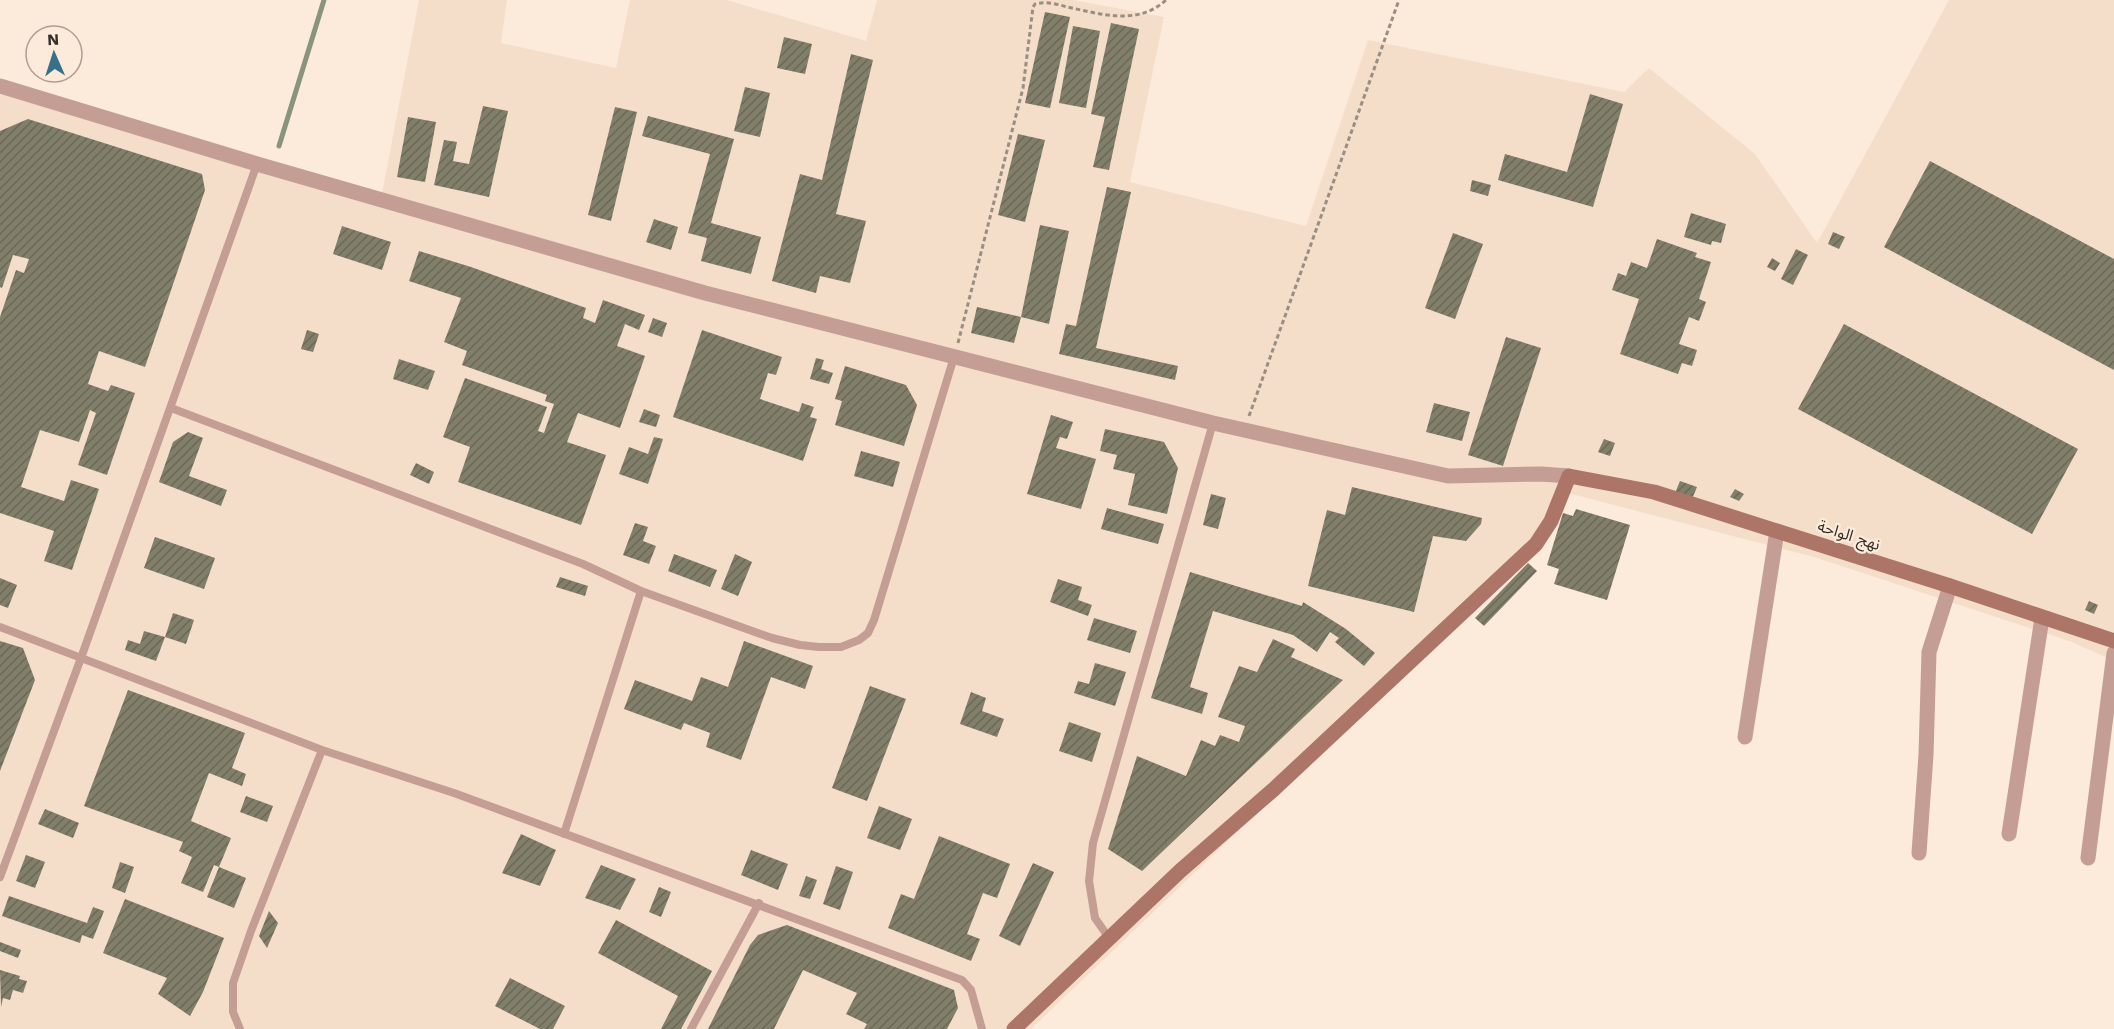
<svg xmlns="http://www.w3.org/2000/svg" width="2114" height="1029" font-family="'Work Sans','Noto Sans Arabic',sans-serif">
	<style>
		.built { fill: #f5dec9 }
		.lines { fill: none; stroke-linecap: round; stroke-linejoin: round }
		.stream { stroke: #89947c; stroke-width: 5 }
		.building { fill: url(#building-hatch) }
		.path { stroke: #9a8e83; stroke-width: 3; stroke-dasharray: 4.5 3; stroke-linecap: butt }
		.lane { stroke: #c49d94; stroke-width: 8 }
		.street { stroke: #c49d94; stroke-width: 15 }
		.secondary { stroke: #ad7568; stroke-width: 15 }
		.labels { text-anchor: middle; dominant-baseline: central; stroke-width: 4.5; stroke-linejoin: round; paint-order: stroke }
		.street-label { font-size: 16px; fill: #362f29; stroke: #fceada }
	</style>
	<defs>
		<pattern id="building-hatch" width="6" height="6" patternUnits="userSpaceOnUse" patternTransform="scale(1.5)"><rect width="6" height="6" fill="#817e6a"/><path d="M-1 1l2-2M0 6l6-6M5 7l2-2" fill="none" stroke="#6a6857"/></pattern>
	</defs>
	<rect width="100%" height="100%" fill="#fceada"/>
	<path class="built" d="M419 0H507L501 43 616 68 630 0H727L866 41 877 0H1073L1164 17 1130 182 1306 226 1368 40 1624 92 1649 68 1755 154 1817 243 1949 0H2114V661L2072 642 1814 557 1564 492 1545 538 1031 1029H0V92L380 204Z"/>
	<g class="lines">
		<path class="stream" d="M279 146 324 0"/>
	</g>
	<path class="building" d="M1045 12 1070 17 1050 108 1025 103Z
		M1111 23 1139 29 1109 170 1093 167 1105 117 1091 114Z
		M1073 26 1100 31 1086 108 1059 103Z
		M784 37 812 44 805 74 777 68Z
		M851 54 873 60 836 214 866 221 850 283 820 276 816 293 772 281 800 174 822 180Z
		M745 87 770 93 760 137 734 131Z
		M1590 94 1623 104 1593 207 1498 180 1505 154 1567 172Z
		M483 106 508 111 489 197 434 185 444 140 457 142 453 161 469 164Z
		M615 107 637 112 611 221 588 215Z
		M648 116 734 139 711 223 761 237 751 274 701 261 707 238 688 233 710 154 642 136Z
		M408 117 436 122 425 182 397 177Z
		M28 119 202 174 205 190 145 367 99 351 88 384 108 391 111 385 135 393 107 475 78 465 96 413 90 410 79 442 40 430 21 487 64 501 71 480 99 489 72 570 44 561 54 531 0 513V317L16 270 24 273 29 259 13 255 2 288 0 287V131Z
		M1018 134 1045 140 1025 222 998 215Z
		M1930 161 2114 259V370L1884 247Z
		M1472 180 1491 185 1488 196 1470 191Z
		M1107 187 1131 192 1096 348 1178 366 1175 380 1059 354 1066 324 1076 326Z
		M1691 213 1726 224 1721 243 1712 241 1711 245 1684 237Z
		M654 219 678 227 671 250 646 242Z
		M1040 225 1069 231 1049 324 1021 317Z
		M342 226 391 242 382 270 333 254Z
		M1833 232 1845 237 1839 249 1828 244Z
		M1453 233 1483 244 1455 319 1425 308Z
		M1657 239 1697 253 1695 257 1711 262 1699 299 1706 302 1699 321 1689 317 1679 344 1697 350 1692 366 1682 363 1678 374 1620 354 1639 299 1612 290 1618 273 1626 276 1631 262 1647 268Z
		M1796 249 1808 255 1793 285 1781 279Z
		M419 251 471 267 586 308 583 318 595 323 603 300 645 315 639 330 625 324 617 346 645 356 620 428 578 413 567 442 606 455 581 525 458 482 470 447 443 437 465 378 547 407 538 431 544 433 554 404 545 401 547 395 462 365 467 351 444 342 461 298 409 281Z
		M1772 258 1780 263 1775 271 1767 267Z
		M977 307 1021 317 1014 343 971 333Z
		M653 318 667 323 662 337 648 332Z
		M1844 324 2078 449 2032 534 1798 409Z
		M307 330 319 334 313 352 301 349Z
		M702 330 782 357 776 375 768 373 760 399 799 412 802 403 814 407 810 417 817 419 803 461 673 417Z
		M1506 337 1541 348 1503 466 1468 455Z
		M816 358 824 360 821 369 833 373 829 384 810 379Z
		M399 359 435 371 428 390 393 379Z
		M845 366 906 385 917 405 904 446 835 425 842 401 835 399Z
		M1434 403 1470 412 1462 441 1426 432Z
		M644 409 660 415 656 427 639 422Z
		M1051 415 1073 422 1067 439 1060 437 1056 448 1096 459 1081 509 1027 494Z
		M1105 429 1164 442 1178 468 1167 514 1128 505 1135 474 1113 469 1117 455 1100 451Z
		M188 432 203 438 189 476 227 490 221 506 159 482 173 442Z
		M654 437 663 439 648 484 619 474 629 447 648 454Z
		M1604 439 1615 443 1610 456 1598 452Z
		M861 451 900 462 893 487 854 476Z
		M416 463 434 472 429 484 410 475Z
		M1680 481 1697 487 1692 499 1675 493Z
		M1352 487 1482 518 1481 524 1466 541 1433 536 1414 612 1308 586 1327 510 1345 515Z
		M1735 489 1744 494 1739 501 1730 497Z
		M1211 494 1226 498 1218 529 1203 525Z
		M1107 508 1164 524 1158 544 1101 529Z
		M1576 509 1630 525 1607 600 1554 584 1559 569 1547 565 1563 513 1573 516Z
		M635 523 648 527 643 541 656 546 649 564 623 555Z
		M155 537 215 558 204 589 144 568Z
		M674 554 717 570 710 587 668 571Z
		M735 554 752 562 738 596 721 589Z
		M1528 563 1537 571 1484 626 1475 618Z
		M1190 572 1302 606 1303 602 1346 629 1375 653 1364 666 1335 642 1339 638 1330 632 1317 652 1293 635 1213 611 1190 687 1208 693 1202 714 1151 698Z
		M560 577 588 586 585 596 556 587Z
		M0 578 17 585 8 608 0 605Z
		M1058 579 1082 587 1078 600 1092 605 1088 616 1050 602Z
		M2089 601 2098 605 2094 614 2085 610Z
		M173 613 194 620 186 644 165 637Z
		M1094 618 1137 631 1130 653 1087 640Z
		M144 631 165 637 156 661 125 650 128 640 140 644Z
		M1273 639 1295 649 1291 657 1343 680 1142 871 1108 849 1137 756 1186 776 1201 740 1215 746 1220 735 1239 742 1245 726 1218 717 1239 666 1257 672Z
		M0 641 23 648 35 680 0 771Z
		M744 641 813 666 805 689 771 677 741 760 706 747 710 733 684 723 681 730 624 709 635 680 692 701 701 677 728 687Z
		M1095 663 1126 672 1115 706 1074 693 1078 681 1089 684Z
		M870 686 906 699 867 801 832 788Z
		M128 690 245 733 232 768 246 774 242 786 209 773 191 821 231 838 219 867 214 865 203 892 181 883 192 857 179 851 183 842 84 806Z
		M971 692 986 698 982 711 1004 719 997 737 960 724Z
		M1069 722 1101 733 1092 762 1059 751Z
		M246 796 273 806 267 822 240 812Z
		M879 806 912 819 900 850 867 838Z
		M45 809 79 823 73 838 38 824Z
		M521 834 556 850 540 886 502 873Z
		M939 836 1010 864 997 898 983 893 967 934 980 939 971 961 888 928 901 894 914 899Z
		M751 850 788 864 778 890 741 875Z
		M26 855 45 862 35 888 16 881Z
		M120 862 134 867 125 893 112 888Z
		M1033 863 1054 872 1020 946 999 936Z
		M601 865 636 879 620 910 585 898Z
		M836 866 853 872 840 910 823 904Z
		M219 867 246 878 234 908 207 897Z
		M806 876 817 880 810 899 799 896Z
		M659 887 671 892 661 917 649 912Z
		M9 896 87 923 93 907 104 911 93 939 82 935 80 943 2 916Z
		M125 899 224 938 203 992 190 1016 158 994 167 978 103 953Z
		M269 911 278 923 267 948 259 936Z
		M616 920 712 971 681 1029H661L678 996 598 953Z
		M787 925 954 990 958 1008 947 1029H864L867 1024 846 1014 857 993 803 970 774 1029H708L750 945 758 935Z
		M0 942 21 950 18 958 0 951Z
		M0 970 20 976 19 979 27 981 23 993 13 990 10 1000 3 998 1 1007Z
		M510 978 565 1006 553 1029H540L495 1006Z"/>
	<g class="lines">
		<path class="path" d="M958 343 1023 88 1033 7 1035 4C1046 1 1057 4 1067 7 1101 14 1138 26 1166 0
			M1249 416 1399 0"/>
		<path class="lane" d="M171 408 583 564 641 591 772 638 800 645 819 647H841L859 640 868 633 874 620 954 357
			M0 627 322 750 454 793 962 980 971 990 982 1029
			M564 834 641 591
			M0 877 81 658 257 164
			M1109 938 1095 918 1089 881 1093 843 1213 423
			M240 1029 233 1012V983L251 931 322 750
			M691 1029 759 903"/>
		<path class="street" d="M0 86 257 164 705 293 1213 423 1448 476 1541 474 1569 476
			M1745 737 1777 531
			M2009 834 2042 618
			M1919 853 1926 755 1929 652 1950 586
			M2088 858 2114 653"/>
		<path class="secondary" d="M1014 1029 1180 871 1273 790 1536 544 1551 521 1569 476 1654 492 1950 586 2114 641"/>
	</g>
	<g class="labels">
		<g class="street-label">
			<text transform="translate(1849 535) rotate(18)">نهج الواحة</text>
		</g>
	</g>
	<g transform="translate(54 54) rotate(357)"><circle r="28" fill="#fceada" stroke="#ad9f93" stroke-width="1.5"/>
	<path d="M0-4.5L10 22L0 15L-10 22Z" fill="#377089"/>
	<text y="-9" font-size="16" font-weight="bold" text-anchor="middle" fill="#362f29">N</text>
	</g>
</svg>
